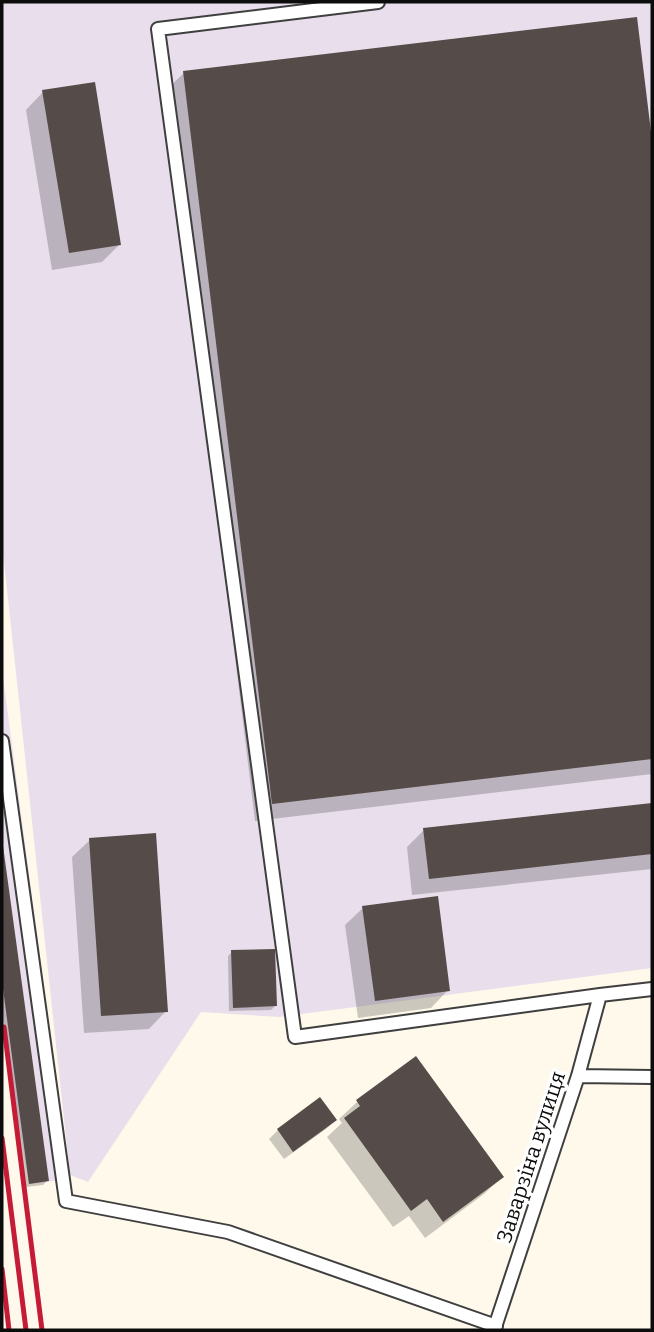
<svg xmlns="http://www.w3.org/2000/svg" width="654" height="1332" font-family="Bitter,serif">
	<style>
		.industrial { fill: #e9dfec }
		.shadow { fill: #0003 }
		.building { fill: #554b48 }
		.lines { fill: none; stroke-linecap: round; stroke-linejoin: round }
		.service-casing { stroke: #3f3f3f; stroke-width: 16 }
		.service { stroke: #fff; stroke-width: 12 }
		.rail { stroke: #c51b36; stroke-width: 5 }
		.labels { text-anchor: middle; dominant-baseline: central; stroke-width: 7; stroke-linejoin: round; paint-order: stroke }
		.street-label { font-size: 21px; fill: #0c0c0c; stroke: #fff }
	</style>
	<rect width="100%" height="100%" fill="#fff9eb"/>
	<path class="industrial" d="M2 2H652V968L279 1017 201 1012 88 1182 70 1175 2 543Z
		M2 669 69 1179 29 1184 2 1026Z"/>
	<path class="shadow" d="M636 19 652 155V774L255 821 166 90 184 73Z
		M43 92 120 244 102 262 52 270 26 110Z
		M652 805V869L412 895 407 847 424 830Z
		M90 840 166 1011 149 1029 84 1033 72 857Z
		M2 847 47 1181 43 1185 26 1187 2 1011Z
		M363 908 448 990 431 1008 358 1018 345 925Z
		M232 952 275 1006 271 1010 229 1011 228 956Z
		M416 1059 502 1177 484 1194 425 1238 409 1216 393 1227 327 1137 342 1123 339 1119 357 1102Z
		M335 1120 326 1129 284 1159 269 1139 278 1130Z"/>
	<path class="building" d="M637 17 652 140V759L272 804 183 71Z
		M95 82 121 245 69 253 42 90Z
		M652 803V854L429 879 423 828Z
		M156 833 168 1012 101 1016 89 838Z
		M2 846H3L49 1181 29 1184 2 981Z
		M438 896 450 991 375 1001 362 906Z
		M275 949 277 1006 233 1008 231 950Z
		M416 1056 504 1177 443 1222 427 1199 411 1211 344 1118 360 1106 356 1100Z
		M320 1097 337 1120 293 1152 277 1129Z"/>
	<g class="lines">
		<defs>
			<path id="service" d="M378 2 158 29 295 1037 600 995 652 989
				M2 741 66 1201 228 1232 496 1326
				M578 1076 652 1077
				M494 1330 578 1076 600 995"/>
		</defs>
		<use href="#service" class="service-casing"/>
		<use href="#service" class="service"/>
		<path class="rail" d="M4 1027 42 1330
			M2 1138 26 1330
			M2 1269 9 1330"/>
	</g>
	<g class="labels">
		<g class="street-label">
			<text transform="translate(531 1157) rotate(-72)">Заварзіна вулиця</text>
		</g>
	</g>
	<rect width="654" height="1332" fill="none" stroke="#0c0c0c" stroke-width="7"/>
</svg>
